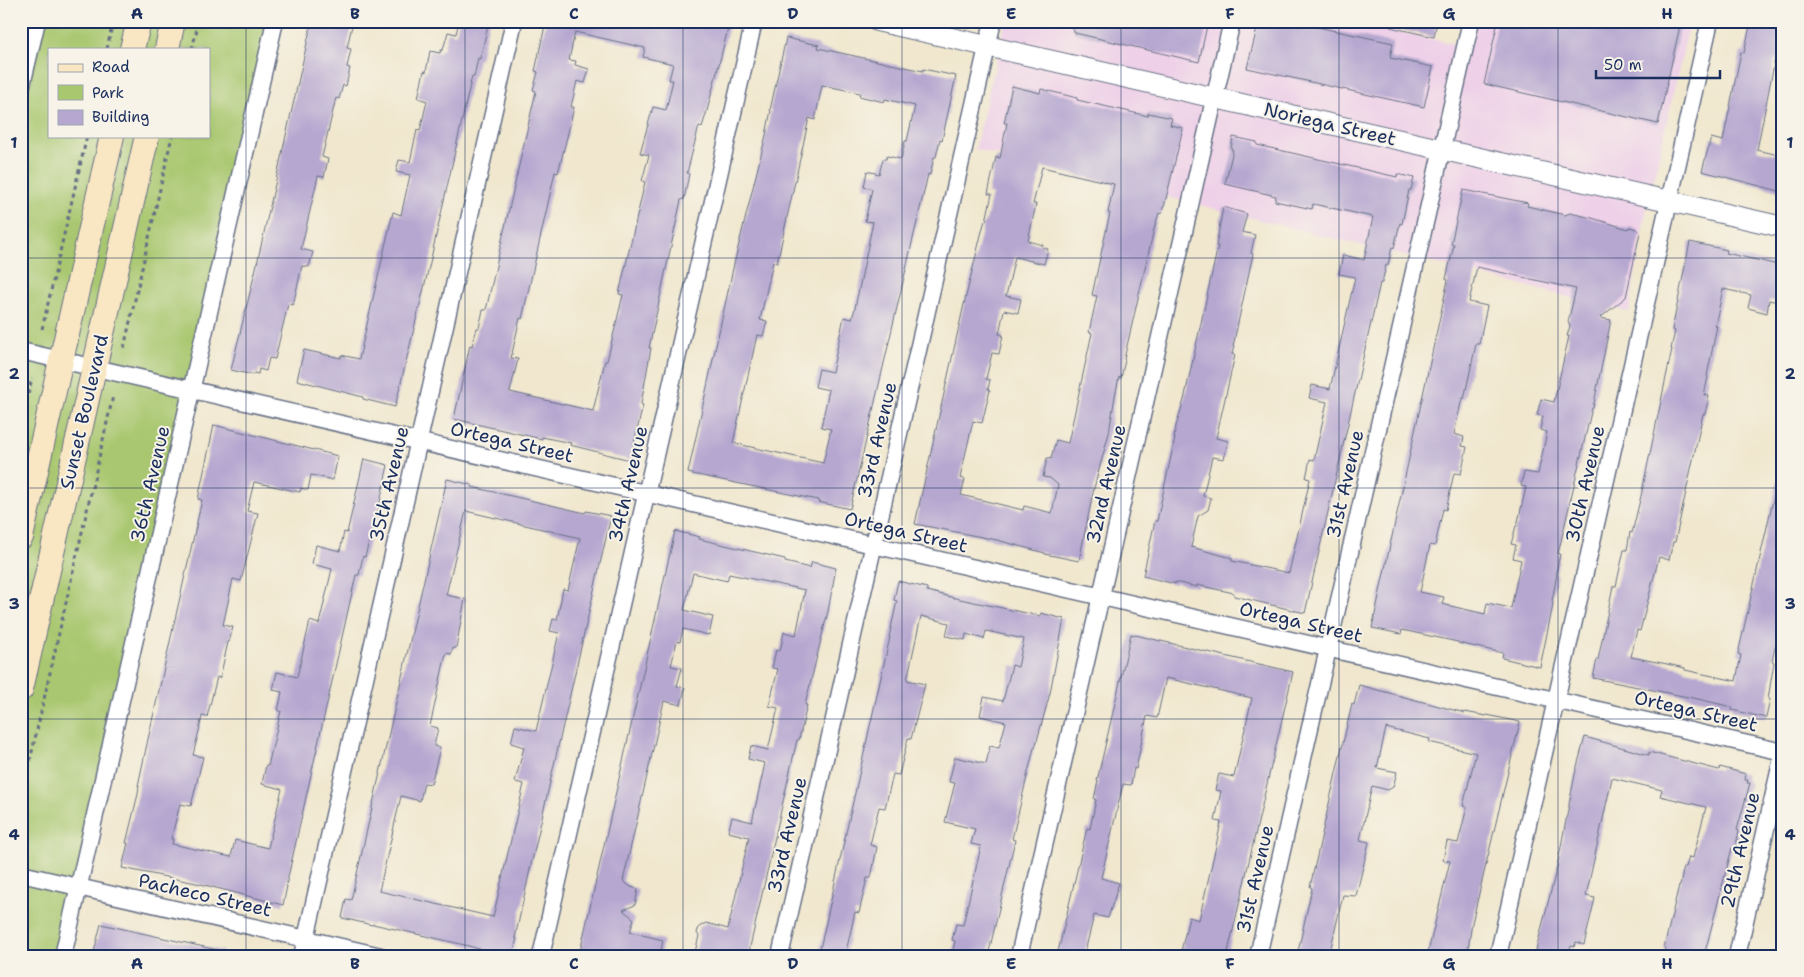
<svg xmlns="http://www.w3.org/2000/svg" width="1804" height="977" font-family="'Shantell Sans',sans-serif">
	<style>
		.built { fill: #eed0e8 }
		.green { fill: #a9c76f; stroke: #627b66; fill-rule: evenodd }
		.building { fill: #b6a7d0; fill-rule: evenodd }
		.lines { fill: none; stroke-linecap: round; stroke-linejoin: round }
		.minor-casing { stroke: #666f85; stroke-width: 19 }
		.tertiary-casing { stroke: #666f85; stroke-width: 22 }
		.secondary-casing { stroke: #666f85; stroke-width: 26 }
		.path { stroke: #666f85; stroke-width: 3; stroke-dasharray: 4 4; stroke-linecap: butt }
		.minor { stroke: #fff; stroke-width: 16 }
		.tertiary { stroke: #fff; stroke-width: 20 }
		.secondary { stroke: #f9e7c3; stroke-width: 24 }
		.grid { fill: none; stroke: #1b2f5e; stroke-width: 1; stroke-opacity: 0.55 }
		.labels { text-anchor: middle; dominant-baseline: central; stroke-width: 4; stroke-linejoin: round; paint-order: stroke }
		.street-label { font-size: 19px; fill: #1b2f5e; stroke: #f7f3e8 }
		.neatline { fill: none; stroke: #1b2f5e; stroke-width: 2 }
		.grid-label { font-size: 16px; text-anchor: middle; font-weight: bold; fill: #1b2f5e }
	</style>
	<rect width="100%" height="100%" fill="#f7f3e8"/>
	<filter id="ink" filterUnits="userSpaceOnUse"><feTurbulence type="fractalNoise" baseFrequency=".02" numOctaves="2"/><feDisplacementMap in="SourceGraphic" scale="10" xChannelSelector="R" yChannelSelector="G"/><feConvolveMatrix kernelMatrix="1 2 1 2 8 2 1 2 1" color-interpolation-filters="sRGB"/></filter>
	<filter id="wash" filterUnits="userSpaceOnUse"><feTurbulence type="fractalNoise" baseFrequency=".0096" numOctaves="4" result="noise"/><feDisplacementMap in="SourceGraphic" scale="20" xChannelSelector="R" yChannelSelector="G"/><feGaussianBlur stdDeviation="1.12" result="paint"/><feColorMatrix in="noise" values="0 0 0 0 0 0 0 0 0 0 0 0 0 0 0 0 0 1.4 0 .05"/><feComposite in="paint" operator="in"/></filter>
	<g filter="url(#wash)">
		<rect width="100%" height="100%" fill="#f0e7ce"/>
		<path class="built" d="M1006 21H1345L1465 46 1471 21H1690L1644 221 1629 312 975 149Z"/>
		<path class="green" d="M37 21H275L63 956H21V89ZM49 49H209V136H49Z"/>
		<g id="blocks">
			<path class="building" d="M312 21H353L347 48 351 49 347 67 350 68 346 86 343 85 339 99 336 98 322 157 328 159 324 177 318 176 301 249 313 252 309 267 302 266 293 305 288 304 275 359 269 358 266 371 259 369 258 374 254 373 253 375 231 370 256 268Z
				M459 21H489L480 59 478 58 474 77 472 76 429 267 395 407 363 399V397L297 380 304 350 341 358V355L359 359 393 212 401 215 410 175 396 172 399 160 410 162 417 130 420 131 427 101 418 98 424 71 426 72 430 51 440 53 441 50H443L448 32 456 34Z
				M546 21H713L729 25 707 111 702 127 699 126 687 173 689 174 684 199 681 200 649 348H651L641 404 643 405 630 460 570 445 571 443 542 437V439L454 419 470 345 472 346 477 328H479L483 310H486L536 91 533 90 538 72 535 71ZM575 32 645 48 643 57 673 64 669 80H673L666 110 653 107 640 153 649 155 642 181 645 182 619 294 623 295 607 361H605L593 411 510 392 518 359 511 358 520 318 522 319 555 172 558 173 568 133 574 107H571L577 81 585 83 589 69 575 65 576 61 569 60Z
				M1068 21H1208L1199 62 1075 33Z
				M1259 21H1309L1308 25 1393 43 1390 58 1433 67 1424 107 1247 68Z
				M1391 21H1437L1434 37 1390 27Z
				M1498 21H1681L1658 124 1484 84Z
				M1751 21H1783V61L1775 59 1757 150 1783 156V192L1702 171 1711 138 1723 141 1741 52 1744 53Z
				M786 38 819 45 818 48 923 71V69L956 76 942 140 940 139 936 157H934L930 175 928 174 926 183 850 509 818 502V500L688 473 734 264 766 135 771 110H770ZM822 85 860 93 859 96 884 102 885 99 915 106 907 141H905L901 159 887 156 886 159H883L879 174 867 171 864 187 872 189 865 221 873 222 855 308 852 319 844 317 832 372 819 369 815 387 829 390 821 427 831 429 823 463 733 443 757 335 763 336 767 321 760 320 773 262 777 263 779 254 809 118 815 120Z
				M1012 86 1040 93 1041 89 1077 98V100L1148 116V113L1172 118 1170 125 1183 128 1164 207H1163L1162 214 1159 213 1154 229 1124 359 1125 360 1121 378 1119 377 1115 396 1109 433 1094 488 1079 561 1045 554V553L997 540 915 524 964 304 982 231 985 220 986 221 992 194H988L996 157 1000 158 1007 123H1004ZM1042 167 1114 184 1108 213H1110L1092 295 1097 296 1089 332 1092 333 1068 443 1056 440 1051 459 1047 458 1043 477 1050 478 1058 485 1052 513 1024 506 1023 510 961 495 965 479 960 478 973 421 982 423 990 390 988 389 990 380 986 379 992 353 999 354 1003 335 999 334 1004 310 1018 313 1021 299 1006 296 1015 257 1044 264 1048 249 1042 247 1043 245 1028 241 1036 204H1033Z
				M1233 137 1257 142V145L1397 177V174L1414 178 1411 190H1409L1402 224 1400 223 1394 248 1392 247 1388 265H1386L1382 283H1380L1305 613 1234 596V593L1197 585V587L1175 582V584L1143 576 1151 539 1155 521H1157L1175 438H1174L1176 426 1184 400 1218 246H1216L1223 207 1247 214 1242 232 1255 235 1251 253 1253 254 1233 346H1234L1232 354 1235 355 1216 438 1228 441 1224 459 1212 457 1203 496 1211 498 1208 510 1198 516 1191 547 1232 558V561L1289 573 1310 479 1306 478 1310 459 1314 460 1327 402 1309 398 1312 385 1330 389 1355 277 1339 274 1343 255 1364 260 1373 217 1313 204 1312 209 1275 201 1276 196 1225 184 1233 150 1231 149Z
				M1463 190 1528 203 1527 206 1565 215 1570 213 1592 218 1628 229 1629 227 1637 229 1640 233 1626 297 1600 318 1611 320 1593 408H1592L1558 554H1560L1556 573 1557 574 1552 601 1553 602 1552 610 1540 667 1502 658 1503 653 1458 643V642L1402 630 1401 634 1372 628 1448 280 1446 279 1454 245 1451 244ZM1477 267 1576 289 1568 322 1570 326 1567 336H1569L1554 402 1541 399 1537 415 1543 416 1540 430 1547 432 1538 474 1524 472 1521 486 1526 487 1517 526H1516L1511 544 1516 545 1513 558 1521 560 1511 608 1487 603 1485 614 1442 604 1444 597 1420 592 1430 545 1435 546 1443 509 1446 510 1454 473 1461 474 1467 447 1462 446 1464 437 1454 434 1462 398 1464 399 1476 344H1479L1487 306 1469 302Z
				M1690 242 1727 250 1726 253 1783 266V303L1769 300 1767 313 1748 308 1751 295 1723 289 1715 326H1717L1707 376 1708 377 1704 395 1709 396 1705 414H1703L1675 542H1673L1669 560 1659 557 1640 631 1637 630 1631 657 1667 664 1685 668V670L1736 681 1741 655 1738 654 1771 509 1778 479 1783 480V626L1780 625 1772 661 1774 662 1768 699H1770L1766 718 1732 710V707L1698 699 1593 678 1597 659 1598 660 1613 586H1616L1624 550H1627L1630 532 1632 533 1641 496 1672 349H1671L1675 331 1672 330Z
				M214 425 338 456 333 480 311 475 308 490 301 488 300 492 254 482 247 511 258 513 241 581 233 579 223 625 233 627 229 642H228L220 678 217 677 207 717 202 716 199 731 193 755 203 757 191 806 180 804 171 839H173L172 844 231 857 235 840 268 848 282 789 262 784 266 765 268 766 281 711H278L282 692 273 690 277 672 297 677 310 621 319 624 332 569 312 564 316 545 340 551 344 532 347 533 364 459 388 465 372 539 370 538 365 557 363 556 359 575H356L286 886H287L283 905 201 884 122 868 128 843H126L138 794 139 786H138L148 739 202 500 198 499Z
				M447 479 472 485V487L555 506 585 513 586 511 611 516 529 874 515 938H517L514 950H512L511 956H504L465 945 373 924 372 925 342 918 346 899 351 900ZM466 511 580 538 568 590 563 589 557 620 553 619 550 631 559 633 536 731 515 726 511 743 524 747 515 782 524 784 493 917 379 891 401 796 420 801 424 783 431 784 440 748 434 746 438 728 430 726 446 653 451 654 453 648H456L465 599 446 595Z
				M675 531 700 537 699 539 785 559V562L810 568 812 562 836 568 828 611 805 705H807L799 740H797L748 956H694L699 936 697 933 699 927 706 923 728 929 749 837 728 832 732 817 752 822 765 763 748 759 751 746 768 750 778 708 769 706 778 669 772 668 776 650 780 651 784 632 796 635 805 590 729 574 727 581 693 573 684 610 713 617 709 635 683 629 680 642 677 641 671 666 682 668 677 686 685 688 681 705 664 701 623 881 631 887 638 889 635 905 623 910 634 919 630 932 663 940 660 956H579Z
				M898 581 927 588V591L955 598 1040 616 1041 613 1064 619 1050 693 1035 748H1034L1012 839 1015 840 988 956H957L958 951 953 950 955 941 952 940 956 924 963 925 981 846 971 844 975 829 945 822 955 783 949 782 955 757 986 764 990 746 999 748 1006 722 980 716 984 697 1003 701 1012 665 1018 667 1024 639 986 631 984 639 966 634 965 640 946 636 949 623 921 616 907 680 925 684 911 739 908 738 899 775 893 774 885 808 879 807 870 845 877 847 871 878H867L859 913 855 912 845 956H822L823 950 820 949 890 637H889L897 601 894 600Z
				M1131 634 1293 672 1227 956H1180L1189 917 1199 920 1216 846 1221 822 1215 821 1221 791 1215 790 1219 774 1234 777 1252 698 1166 678 1157 718 1147 716 1136 769 1134 768 1131 785 1123 784 1101 878 1119 883 1108 918 1094 915 1084 956H1057L1087 828 1090 829 1096 800 1094 799 1098 781H1097Z
				M1359 685 1465 713V712L1486 716 1487 715 1520 722 1472 923 1467 956H1429L1430 952H1428L1450 861 1443 860 1447 841 1458 843 1467 807 1463 806 1476 753 1429 742 1430 739 1386 728 1377 768 1397 772 1393 787 1388 790 1372 786 1360 840 1369 842 1356 896 1343 895 1329 956H1297L1312 888 1310 887 1333 786 1352 704 1354 705Z
				M1585 737 1649 755V752L1719 770 1720 767 1746 774 1745 780H1748L1747 783H1750L1737 830 1739 831 1735 849 1732 848 1704 956H1664L1666 949 1664 948 1679 885H1680L1684 867H1686L1689 857 1693 858 1706 807 1660 796 1662 790 1612 778 1586 896 1595 898 1584 945 1576 942 1574 947 1571 946 1568 956H1537L1538 950H1536L1557 867 1575 774Z
				M101 924 222 951V956H93Z"/>
		</g>
	</g>
	<g filter="url(#ink)">
		<use href="#blocks" fill-opacity="0" stroke="#666f85" stroke-width="1"/>
		<g class="lines">
			<defs>
				<path id="minor" d="M21 89 37 21
					M21 351 1783 752
					M21 874 381 956
					M63 956 275 21
					M302 956 514 21
					M541 956 754 21
					M780 956 993 21
					M1019 956 1232 21
					M1258 956 1471 21
					M1498 956 1710 21
					M1737 956 1783 754"/>
				<path id="tertiary" d="M877 21 1783 227"/>
				<path id="secondary" d="M132 49 139 21
					M167 49 173 21
					M21 537 112 136
					M21 689 147 136"/>
			</defs>
			<use href="#minor" class="minor-casing"/>
			<use href="#tertiary" class="tertiary-casing"/>
			<use href="#secondary" class="secondary-casing"/>
			<path class="path" d="M107 49 113 21
				M192 49 199 21
				M42 329 87 136
				M124 348 172 136
				M21 425 32 378
				M21 800 113 396"/>
			<use href="#minor" class="minor"/>
			<use href="#tertiary" class="tertiary"/>
			<use href="#secondary" class="secondary"/>
		</g>
	</g>
	<path class="grid" d="M246 21V956M465 21V956M683 21V956M902 21V956M1121 21V956M1339 21V956M1558 21V956M21 258H1783M21 488H1783M21 719H1783"/>
	<g class="labels">
		<g class="street-label">
			<text transform="translate(1330 124) rotate(13)">Noriega Street</text>
			<text transform="translate(84 412) rotate(-77)">Sunset Boulevard</text>
			<text transform="translate(877 440) rotate(-77)">33rd Avenue</text>
			<text transform="translate(512 442) rotate(13)">Ortega Street</text>
			<text transform="translate(150 484) rotate(-77)">36th Avenue</text>
			<text transform="translate(389 484) rotate(-77)">35th Avenue</text>
			<text transform="translate(628 484) rotate(-77)">34th Avenue</text>
			<text transform="translate(1106 484) rotate(-77)">32nd Avenue</text>
			<text transform="translate(1345 484) rotate(-77)">31st Avenue</text>
			<text transform="translate(1585 484) rotate(-77)">30th Avenue</text>
			<text transform="translate(906 532) rotate(13)">Ortega Street</text>
			<text transform="translate(1301 622) rotate(13)">Ortega Street</text>
			<text transform="translate(1696 711) rotate(13)">Ortega Street</text>
			<text transform="translate(787 835) rotate(-77)">33rd Avenue</text>
			<text transform="translate(1740 850) rotate(-77)">29th Avenue</text>
			<text transform="translate(1255 879) rotate(-77)">31st Avenue</text>
			<text transform="translate(205 895) rotate(13)">Pacheco Street</text>
		</g>
	</g>
	<rect width="1804" height="977" fill="none" stroke="#f7f3e8" stroke-width="55"/>
	<rect x="48" y="48" width="162" height="90" fill="#f7f3e8" stroke="#9fa5b1"/>
	<rect x="58" y="64" width="25" height="8" fill="#f9e7c3" stroke="#9fa5b1"/>
	<text x="92" y="72" font-size="15" fill="#1b2f5e">Road</text>
	<rect x="58" y="85" width="25" height="15" fill="#a9c76f" stroke="#9fa5b1"/>
	<text x="92" y="98" font-size="15" fill="#1b2f5e">Park</text>
	<rect x="58" y="110" width="25" height="15" fill="#b6a7d0" stroke="#9fa5b1"/>
	<text x="92" y="122" font-size="15" fill="#1b2f5e">Building</text>
	<path d="M1596 70v8h124v-8" fill="none" stroke="#1b2f5e" stroke-width="2.5"/>
	<text x="1604" y="70" font-size="15" fill="#1b2f5e" stroke="#f7f3e8" stroke-width="4" paint-order="stroke">50 m</text>
	<rect x="28" y="28" width="1748" height="922" class="neatline"/>
	<g class="grid-label">
		<text x="137" y="19">A</text>
		<text x="355" y="19">B</text>
		<text x="574" y="19">C</text>
		<text x="793" y="19">D</text>
		<text x="1011" y="19">E</text>
		<text x="1230" y="19">F</text>
		<text x="1449" y="19">G</text>
		<text x="1667" y="19">H</text>
		<text x="14" y="148">1</text>
		<text x="1790" y="148">1</text>
		<text x="14" y="379">2</text>
		<text x="1790" y="379">2</text>
		<text x="14" y="609">3</text>
		<text x="1790" y="609">3</text>
		<text x="14" y="840">4</text>
		<text x="1790" y="840">4</text>
		<text x="137" y="969">A</text>
		<text x="355" y="969">B</text>
		<text x="574" y="969">C</text>
		<text x="793" y="969">D</text>
		<text x="1011" y="969">E</text>
		<text x="1230" y="969">F</text>
		<text x="1449" y="969">G</text>
		<text x="1667" y="969">H</text>
	</g>
</svg>
